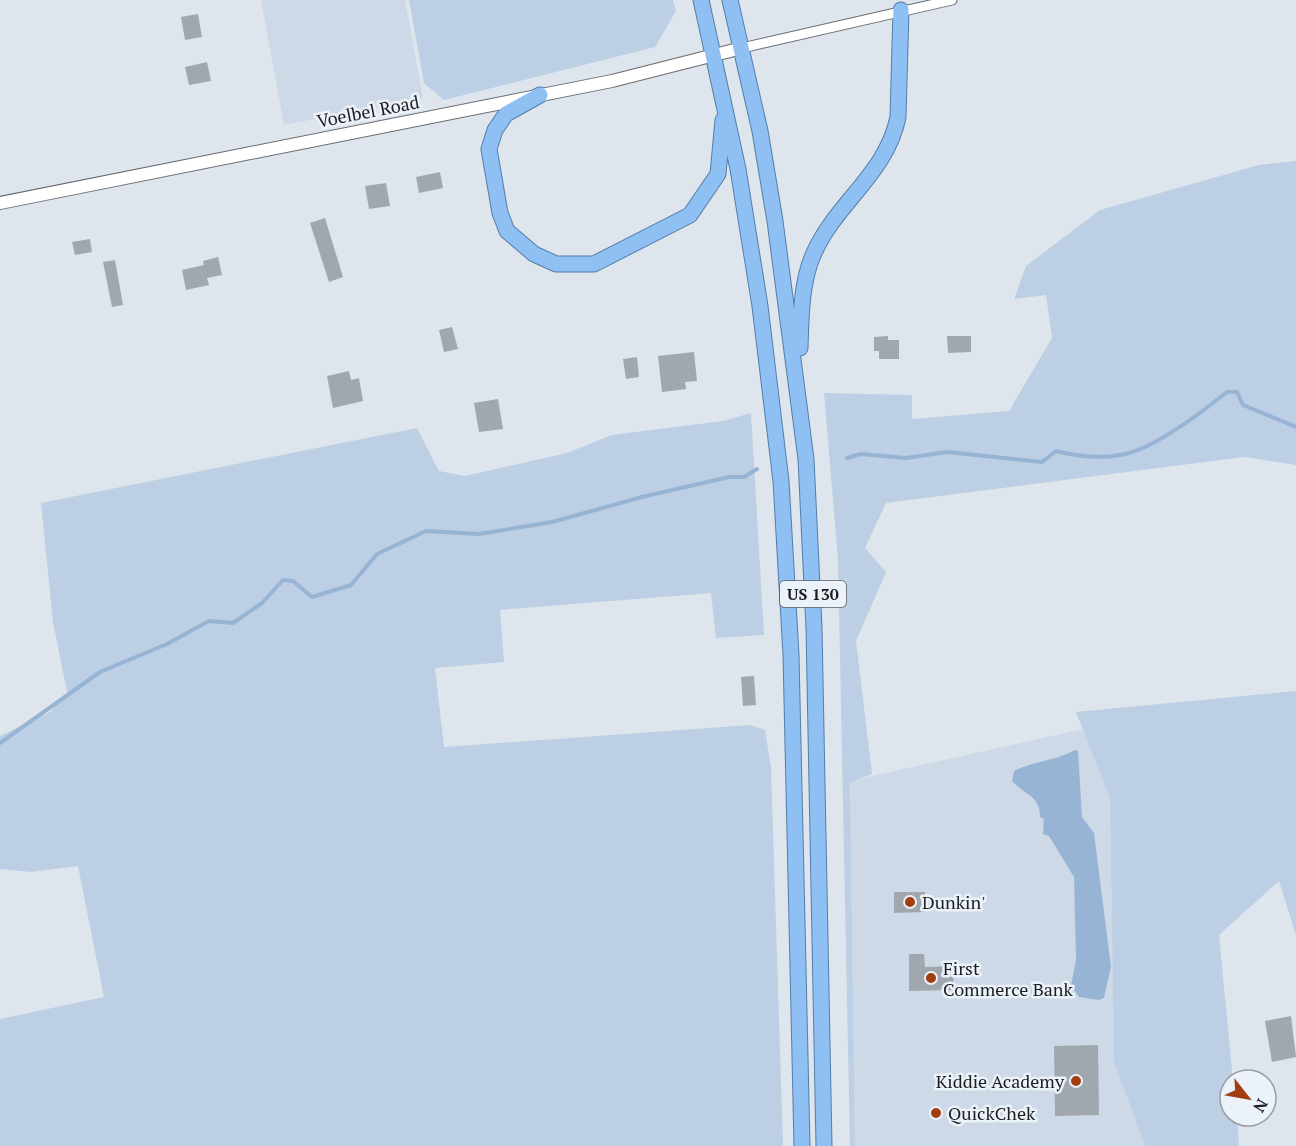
<svg xmlns="http://www.w3.org/2000/svg" width="1296" height="1146" font-family="'PT Serif',serif">
	<style>
		.built { fill: #cdd9e6 }
		.green { fill: #bccfe4 }
		.water { fill: #98b4d4 }
		.lines { fill: none; stroke-linecap: round; stroke-linejoin: round }
		.stream { stroke: #98b4d4; stroke-width: 4 }
		.building { fill: #a1a7ae }
		.minor-casing { stroke: #666b71; stroke-width: 11 }
		.tertiary-casing { stroke: #666b71; stroke-width: 14 }
		.trunk-casing { stroke: #547da8; stroke-width: 17 }
		.minor { stroke: #fff; stroke-width: 9 }
		.tertiary { stroke: #fff; stroke-width: 12 }
		.trunk { stroke: #8ec0f4; stroke-width: 15 }
		.poi-dot { fill: #a33e10; stroke: #ecf2fa; stroke-width: 2 }
		.labels { text-anchor: middle; dominant-baseline: central; stroke-width: 5; stroke-linejoin: round; paint-order: stroke }
		.shield { fill: #ecf2fa; stroke: #5a5e61; stroke-width: 1.5 }
		.shield-label { font-size: 16px; font-weight: bold; fill: #1c1e20 }
		.street-label { font-size: 18px; fill: #1c1e20; stroke: #ecf2fa }
		.poi-label { font-size: 18px; fill: #1c1e20; stroke: #ecf2fa; text-anchor: start }
	</style>
	<rect width="100%" height="100%" fill="#dfe5ec"/>
	<path class="built" d="M261 0H405L423 98 284 125Z
		M1083 729 1110 798 1114 1062 1145 1146H855L850 781Z"/>
	<path class="green" d="M409 0H673L676 11 655 47 444 100 424 83Z
		M1296 161V465L1244 457 886 503 865 548 886 572 856 641 872 774 850 782 855 1146H850L838 559 824 393 912 395V419L1009 411 1052 338 1046 295 1014 299 1026 266 1100 210 1259 165Z
		M751 413 764 635 716 638 711 593 500 610 504 662 435 668 444 747 750 725 765 730 771 768 783 1146H0V1019L104 997 78 866 31 872 0 869V736L50 712 67 692 53 622 41 503 417 428 439 471 465 476 567 453 612 435 723 421Z
		M1296 691V935L1279 881 1219 935 1233 1080H1230V1116H1237L1239 1146H1145L1114 1062 1110 798 1076 712Z"/>
	<path class="water" d="M1075 750 1078 751 1082 817 1094 833 1111 967 1104 998 1099 1000 1079 997 1071 985 1076 960 1074 877 1049 836 1043 834 1044 819 1040 817C1040 795 1024 795 1012 781L1014 771C1033 761 1056 761 1075 750Z"/>
	<g class="lines">
		<path class="stream" d="M847 458 861 454 906 458 947 452 1042 462 1056 451C1076 456 1099 459 1120 455 1152 451 1202 412 1227 392H1237L1243 405 1296 427
			M0 743 100 672 167 644 209 621 233 623 262 603 283 580 293 581 312 597 351 585 377 554 426 531 479 534 552 522 642 497 729 477H744L757 469"/>
	</g>
	<path class="building" d="M198 14 202 37 185 40 181 17Z
		M207 62 211 81 189 85 185 67Z
		M440 172 443 188 419 193 416 177Z
		M386 183 390 206 369 209 365 186Z
		M325 218 343 277 329 282 310 223Z
		M90 239 92 252 75 255 72 242Z
		M218 257 222 275 207 278 209 285 186 290 182 270 204 265 203 261Z
		M115 260 123 305 112 307 103 262Z
		M452 327 458 349 444 352 439 330Z
		M888 336V340H899V359H879V351H874V337Z
		M947 336H971V352L948 353Z
		M694 352 697 381 685 382 686 389 662 392 658 356Z
		M637 357 639 377 626 379 623 359Z
		M349 371 351 380 359 378 363 401 333 408 327 376Z
		M498 399 503 429 479 432 474 403Z
		M754 676 756 705 743 706 741 677Z
		M894 892H925V912L894 913Z
		M909 954H924L925 967 953 966 954 990 909 991Z
		M1291 1016 1296 1057 1272 1062 1265 1021Z
		M1098 1045 1099 1115 1055 1116 1054 1046Z"/>
	<g class="lines">
		<defs>
			<path id="minor" d="M742 48 952 0"/>
			<path id="tertiary" d="M0 203 612 81 742 48"/>
			<path id="trunk" d="M701 0 738 169 760 306 781 481 791 655 802 1146
				M730 0 760 131 775 221 806 459 814 628 824 1146
				M540 95 506 114 495 130 489 149 500 213 507 231 534 254 556 264H594L690 215 718 174 723 120
				M800 348C801 317 801 281 814 253 836 203 887 173 898 117L901 10"/>
		</defs>
		<use href="#minor" class="minor-casing"/>
		<use href="#tertiary" class="tertiary-casing"/>
		<use href="#trunk" class="trunk-casing"/>
		<use href="#minor" class="minor"/>
		<use href="#tertiary" class="tertiary"/>
		<use href="#trunk" class="trunk"/>
	</g>
	<g class="poi-dot">
		<circle cx="910" cy="902" r="6"/>
		<circle cx="931" cy="978" r="6"/>
		<circle cx="1076" cy="1081" r="6"/>
		<circle cx="936" cy="1113" r="6"/>
	</g>
	<g class="labels">
		<rect class="shield" x="780" y="581" width="66" height="26" rx="4.5"/>
		<g class="shield-label">
			<text x="813" y="594">US 130</text>
		</g>
		<g class="street-label">
			<text transform="translate(368 111) rotate(-11)">Voelbel Road</text>
		</g>
		<g class="poi-label">
			<text x="922" y="902">Dunkin'</text>
			<text x="943" y="968">First<tspan x="943" dy="21">Commerce Bank</tspan></text>
			<text x="1064" y="1081" text-anchor="end">Kiddie Academy</text>
			<text x="948" y="1113">QuickChek</text>
		</g>
	</g>
	<g transform="translate(1248 1098) rotate(121)"><circle r="28" fill="#ecf2fa" stroke="#999da3" stroke-width="1.5"/>
	<path d="M0-4.5L10 22L0 15L-10 22Z" fill="#a33e10"/>
	<text y="-9" font-size="16" font-weight="bold" text-anchor="middle" fill="#1c1e20">N</text>
	</g>
</svg>
